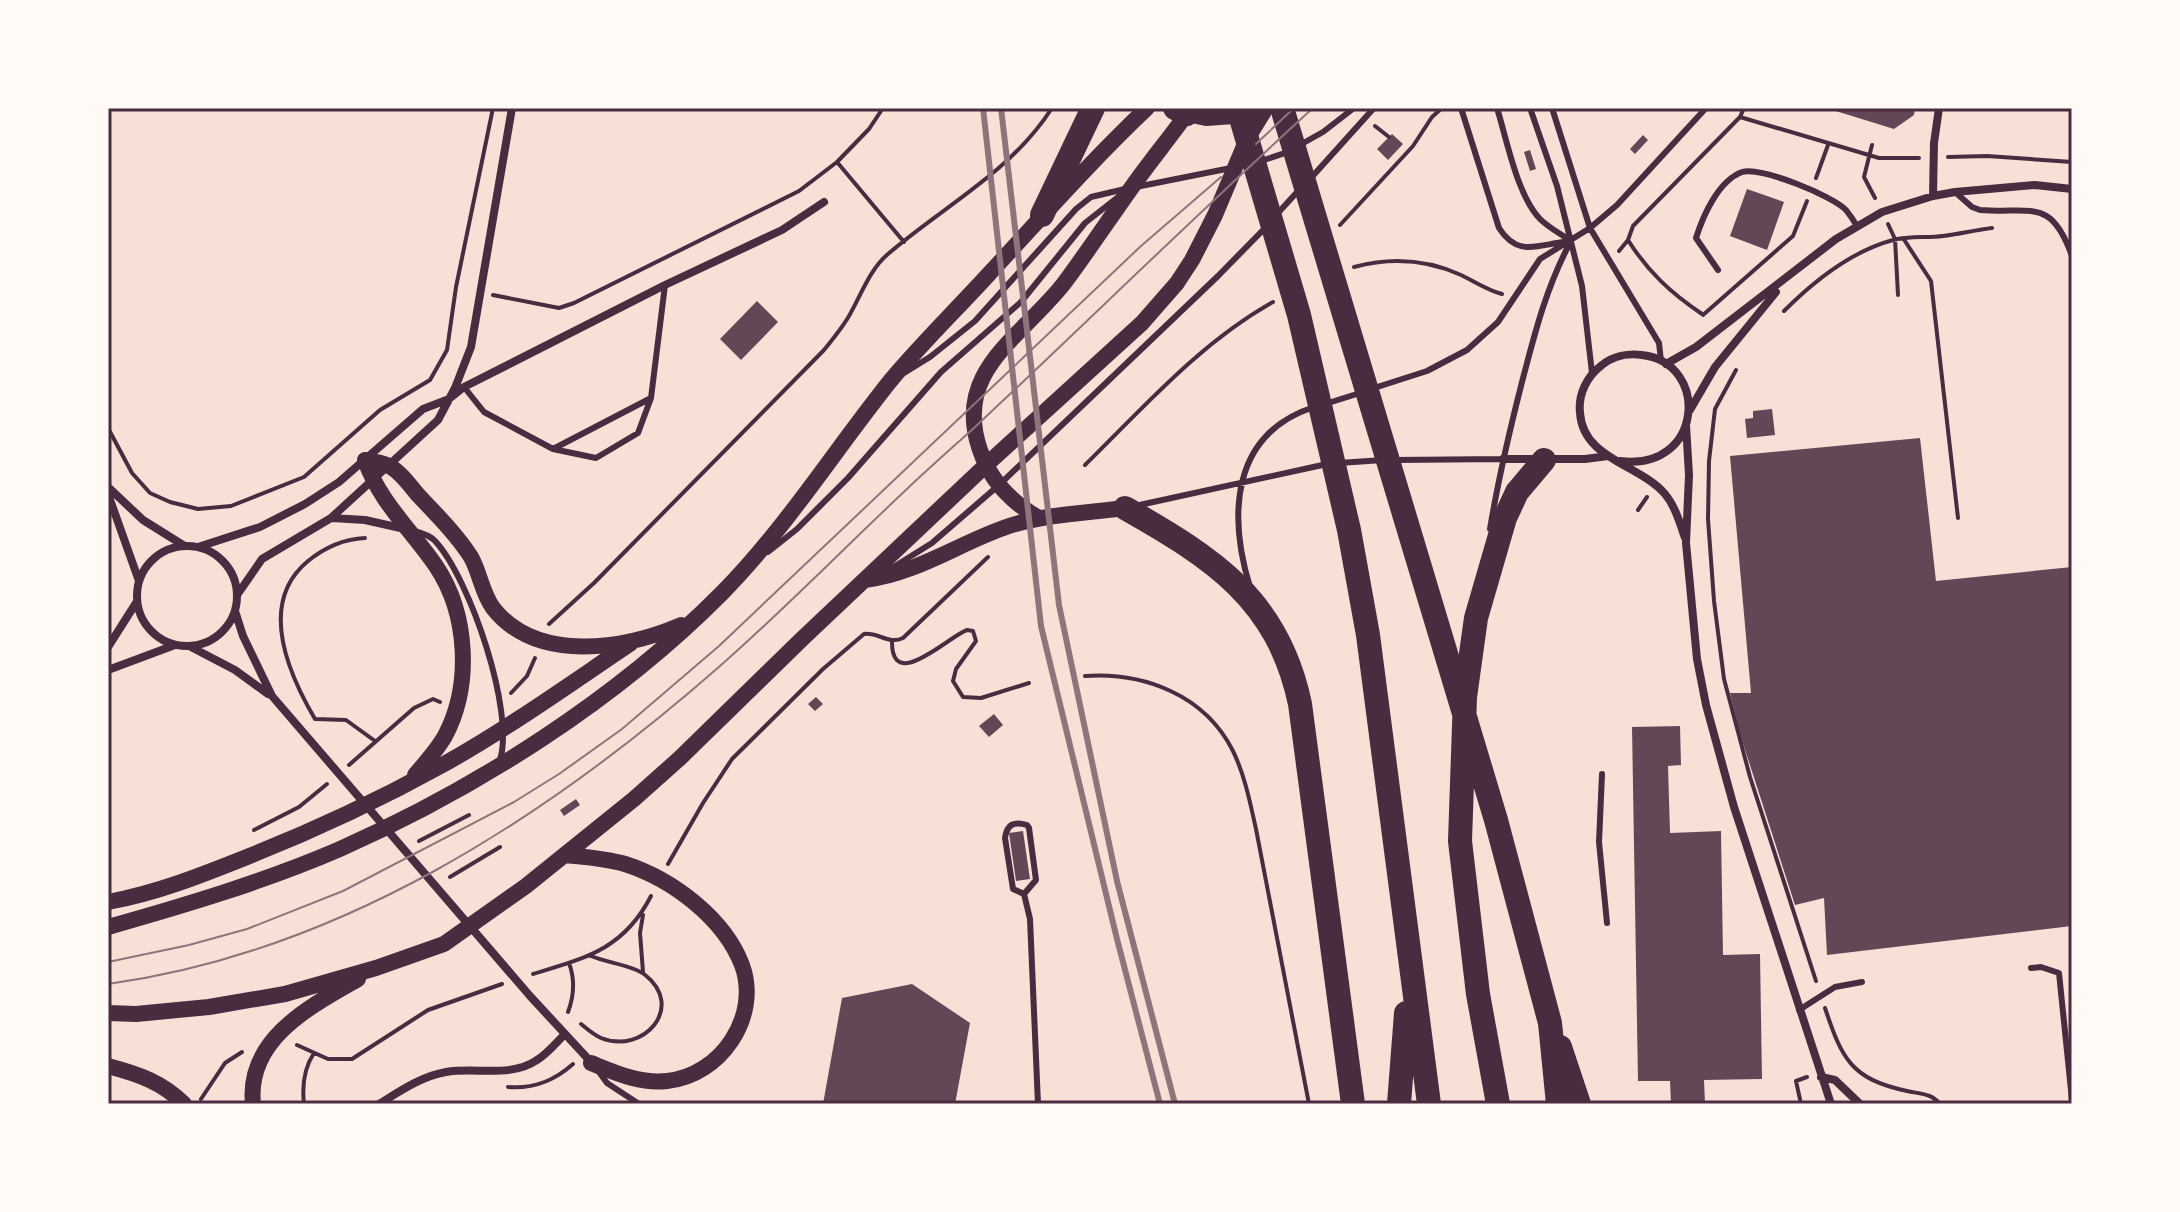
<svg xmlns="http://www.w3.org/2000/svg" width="2180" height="1212" font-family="Lora,serif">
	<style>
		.building { fill: #644757 }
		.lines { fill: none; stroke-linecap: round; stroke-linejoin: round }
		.path { stroke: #4a2c40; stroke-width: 4 }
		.service { stroke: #4a2c40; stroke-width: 6 }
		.minor { stroke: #4a2c40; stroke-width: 8 }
		.secondary { stroke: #4a2c40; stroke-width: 16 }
		.motorway { stroke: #4a2c40; stroke-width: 24 }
		.tram { stroke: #8f747c; stroke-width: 2 }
		.rail { stroke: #8f747c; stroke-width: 6 }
		.neatline { fill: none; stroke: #4a2c40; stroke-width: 3 }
	</style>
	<rect width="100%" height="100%" fill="#f7e1d7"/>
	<path class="building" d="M1826 108H1915L1914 115 1894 129Z
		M1392 134 1403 144 1388 160 1377 149Z
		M1643 135 1648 140 1635 154 1630 149Z
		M1530 150 1536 169 1530 171 1524 152Z
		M1747 189 1784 202 1767 250 1730 236Z
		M757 301 778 322 741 360 720 339Z
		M1772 409 1775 435 1747 438 1745 419 1753 418V411Z
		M1920 438 1936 581 2072 567V926L1827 955 1824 898 1795 905 1740 734 1730 693H1751L1730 456Z
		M816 697 823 704 815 711 808 704Z
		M994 714 1003 725 989 737 979 726Z
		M1680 726 1681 765 1668 766 1670 833 1721 831 1723 955 1760 954 1762 1079 1704 1080 1705 1104H1671L1670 1081H1638L1632 727Z
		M576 799 580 805 564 816 560 810Z
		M1023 831 1030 879 1016 881 1009 833Z
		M912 984 970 1023 955 1104H823L842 998Z"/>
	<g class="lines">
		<path class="path" d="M1740 117 1879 158H1919
			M1375 126 1389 137
			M1872 145 1864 177 1875 198
			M1948 157 1987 156 2072 162
			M837 162 904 242
			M1816 178 1828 145
			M1888 224 1895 239 1898 295
			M1340 225 1413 146 1432 117 1442 108
			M1903 238 1931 281 1958 518
			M1628 240C1648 272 1671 293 1702 314
			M1619 251 1628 240 1633 226 1740 117 1744 108
			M1354 267C1391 257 1426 259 1461 275 1474 281 1487 290 1502 294
			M493 295 559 308 574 303 799 191 837 162 869 129 883 108
			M1784 311C1814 281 1852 251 1893 240 1909 236 1927 238 1943 236 1959 234 1976 230 1992 228
			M1703 315 1793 236 1807 201
			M1736 370 1715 409 1709 461 1708 519 1714 601 1724 679 1750 777 1816 981
			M108 428 132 473 150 493 170 502 198 509 231 506 304 477 380 410 430 380 447 350 456 287 493 108
			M1085 465C1144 407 1200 343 1273 302
			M1638 510 1647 497
			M549 624 594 583 824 350C833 339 842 328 849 316 861 295 870 269 888 254 945 205 1011 172 1052 108
			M892 641C891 694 949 636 967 630L973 631 976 641 956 669 953 681 963 697 981 698 1029 683
			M1085 676C1144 672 1205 695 1233 751 1245 776 1250 802 1256 829L1309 1104
			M511 693 527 676 535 658
			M315 719C288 673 257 603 308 561 324 548 344 539 365 538
			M316 719 346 720 375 741
			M349 765 414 708 433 699 440 702
			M254 830 299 807 327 784
			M419 841 469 815
			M668 864 703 803 732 759 823 669 864 634C878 632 889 645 903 638L988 557
			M450 877 500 847
			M643 915 640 933 643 972
			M533 974C586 958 624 949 651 896
			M1825 1008C1842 1059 1851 1079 1907 1091 1920 1094 1931 1093 1940 1104
			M568 1012C574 996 575 979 569 963
			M581 1024C587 1029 594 1035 601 1038 643 1055 687 1007 644 974 634 966 605 962 591 956
			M297 1045 328 1059H352L428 1010 502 984
			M508 1087C534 1089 554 1081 573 1064
			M201 1099 225 1063 242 1052
			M304 1104C302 1086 304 1068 314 1053
			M1801 1104 1796 1081 1807 1077"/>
		<path class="service" d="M1461 108 1499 228C1517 256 1535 246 1563 242
			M1497 108C1507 140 1517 195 1540 219 1549 228 1561 234 1571 241
			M1530 108 1557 186 1582 286 1592 373
			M1552 108 1590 228 1659 343 1661 361
			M1298 146 1323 132 1354 108
			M1261 161 1288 152
			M1310 179 1374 108
			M1136 187 1231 168
			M1955 192 1972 207 1980 210C2032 214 2051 197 2072 256
			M1277 214 1299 190
			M1718 270 1696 238C1703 216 1718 181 1742 172 1760 166 1833 196 1846 210 1850 215 1854 221 1857 226
			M904 373 930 357 975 321 1076 209 1091 197 1125 189
			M464 387 484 412 553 449 651 398 665 285
			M1371 389 1427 371 1467 350 1498 322 1540 259 1590 228 1617 205 1706 108
			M1325 404 1360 393
			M553 449 596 458 638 433 651 398
			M1394 460 1503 459
			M1339 463 1383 460
			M1135 506 1327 464
			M1490 529C1498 481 1509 433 1521 386 1534 336 1546 287 1571 241
			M415 531C423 534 430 535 436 542 470 580 515 711 500 760
			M768 552 797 529 848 478 941 372 1021 302 1085 223 1118 197
			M892 568 932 543 999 485 1218 276 1267 226
			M1250 587C1228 515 1231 434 1314 407
			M1602 774 1599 842 1607 923
			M1024 894 1013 889 1005 838C1007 824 1014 821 1027 825L1029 828 1036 880 1024 894 1030 919 1038 1104
			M2031 968 2041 967 2059 973 2072 1100
			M1799 1010 1835 987 1862 982
			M599 1072 607 1083 639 1104"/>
		<path class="minor" d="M1933 196 1934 143 1939 108
			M1666 364 1696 347 1836 239 1882 212 1933 196 1955 192 2035 185 2072 189
			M1690 410 1715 367 1776 292
			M1686 425 1689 475 1686 543 1697 659 1706 705 1734 807 1831 1104
			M1503 459H1585L1608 456
			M1620 461C1703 472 1711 363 1642 355 1628 353 1613 356 1602 365 1587 376 1578 394 1580 413 1583 459 1639 464 1665 494 1675 506 1680 523 1685 538
			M108 487 143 520 183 545
			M108 494 139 581
			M332 518 365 520 405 529
			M137 596a50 50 0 1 1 100 0a50 50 0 1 1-100 0Z
			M198 547 260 527 305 504 339 482 423 409 449 399 464 387 665 285 782 230 824 202
			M237 595 262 559 331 518 438 420 455 388 471 347 512 108
			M235 611 243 636 272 696 530 996 591 1062
			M108 647 136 603
			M191 647 235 670 268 694
			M108 670 175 645
			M1821 1077 1835 1080 1860 1104
			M379 1104C400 1091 422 1076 446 1072 476 1067 511 1078 537 1060 547 1054 556 1043 564 1035"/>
		<path class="secondary" d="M1187 114 1206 118 1248 115
			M365 460C372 462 383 462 389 466 400 471 411 487 419 496 437 515 457 535 471 557 480 573 482 593 493 608 537 664 625 649 681 625
			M365 460C379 501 412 531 436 566 468 614 472 685 445 736 437 750 426 762 415 775
			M1039 518C1011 502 990 480 980 450 952 370 1023 337 1065 282 1088 251 1110 218 1132 187 1151 160 1172 135 1191 108
			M865 580C916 574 961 542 1009 526 1046 514 1086 513 1125 508
			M565 855C585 857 605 858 625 864 672 879 724 918 742 965 761 1017 720 1076 667 1081 640 1084 616 1073 591 1063
			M108 902C157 893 202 875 247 857 315 830 383 798 446 763 510 727 570 684 631 643
			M108 927C186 905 266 881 340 849 477 788 616 700 722 593 786 528 834 451 891 380 922 343 956 310 988 275 1041 218 1091 161 1147 108
			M108 1013 136 1014 209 1007 285 994 376 968 444 944 526 886 634 799 680 758 803 638 985 466 1142 323 1177 283 1192 260 1215 215 1247 139 1266 108
			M108 1066C138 1074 162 1082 184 1104
			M253 1104C246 1039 311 1006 358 979"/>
		<path class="motorway" d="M1175 108 1187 114
			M1238 108 1299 315 1349 530 1368 635 1429 1104
			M1282 108 1496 820 1550 1023 1558 1104
			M1042 215 1093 108
			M1125 508C1213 558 1278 599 1300 704L1353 1104
			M1560 1047 1579 1104
			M1399 1104 1406 1013
			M1498 1104 1478 994 1460 841 1465 697 1476 618 1505 518 1517 492 1544 460"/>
		<path class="tram" d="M1256 144 1294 108
			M108 962 189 945 247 929 343 891 514 802 559 774 622 729 719 646 1141 246 1221 177
			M108 984C340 952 547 818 720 666 785 609 845 547 908 488 930 467 953 447 975 427 1088 321 1199 212 1313 108"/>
		<path class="rail" d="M983 108 1041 626 1117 939 1160 1104
			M1001 108 1059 605 1117 881 1175 1104"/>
	</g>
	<rect width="2180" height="1212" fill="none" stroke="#fffaf5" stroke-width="220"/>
	<rect x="110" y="110" width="1960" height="992" class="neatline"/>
</svg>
